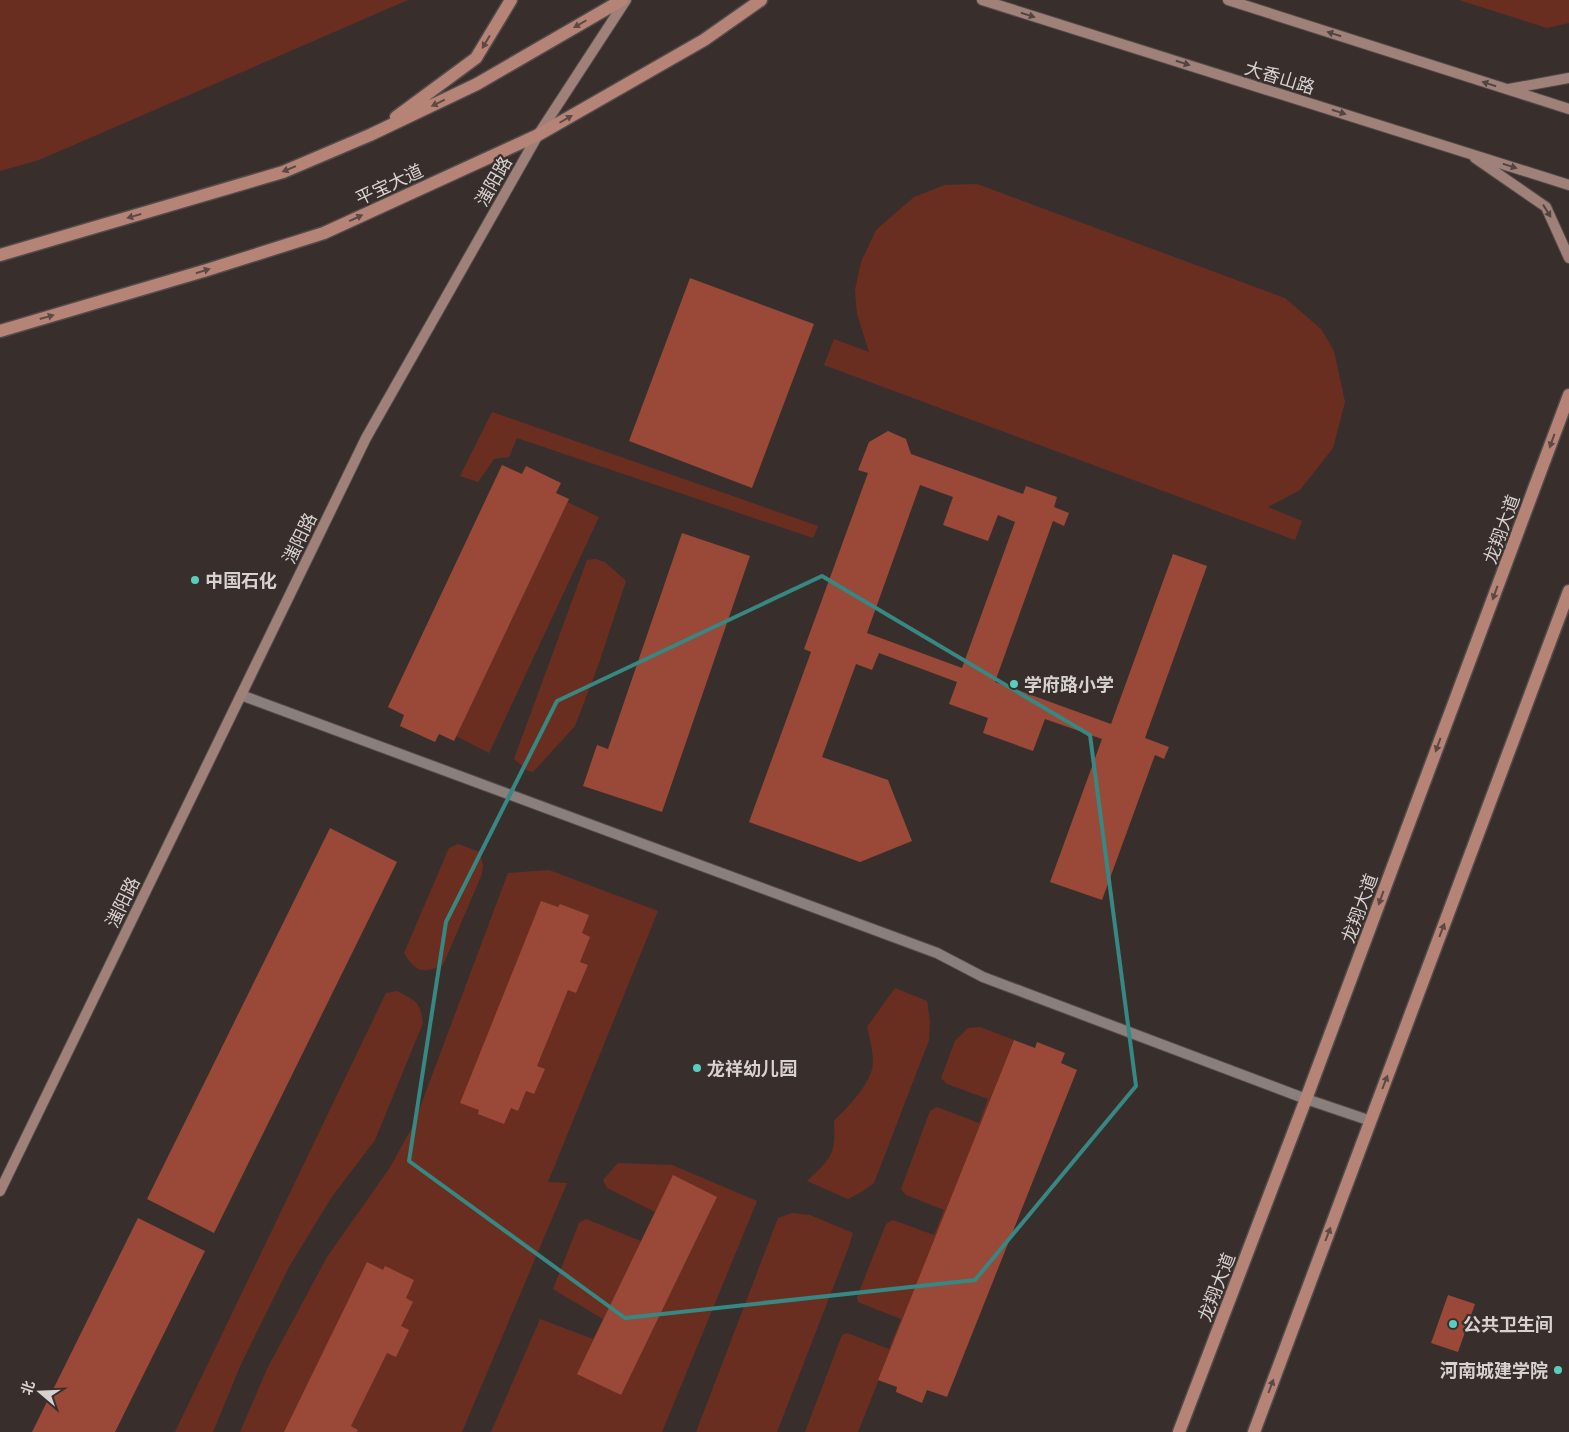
<svg xmlns="http://www.w3.org/2000/svg" width="1569" height="1432" font-family="Lato,'Noto Sans SC',sans-serif">
	<style>
		.green { fill: #6a2e21 }
		.building { fill: #9a4837; fill-rule: evenodd }
		.lines { fill: none; stroke-linecap: round; stroke-linejoin: round }
		.tertiary-casing { stroke: #534b4a; stroke-width: 12 }
		.secondary-casing { stroke: #534b4a; stroke-width: 12 }
		.primary-casing { stroke: #534b4a; stroke-width: 15 }
		.tertiary { stroke: #8a7f7d; stroke-width: 10 }
		.secondary { stroke: #a0817a; stroke-width: 10 }
		.primary { stroke: #b68377; stroke-width: 12 }
		.oneway { fill: #524440 }
		.oneway2 { fill: #5e4843 }
		.marked { fill: none; stroke: #378882; stroke-width: 4; stroke-linejoin: round }
		.poi-dot { fill: #59cebe; stroke: #382f2d; stroke-width: 2 }
		.labels { text-anchor: middle; dominant-baseline: central; stroke-width: 4.5; stroke-linejoin: round; paint-order: stroke }
		.street-label { font-size: 18px; fill: #d7d1d0; stroke: #382f2d }
		.poi-label { font-size: 18px; font-weight: bold; fill: #d7d1d0; stroke: #382f2d; text-anchor: start }
	</style>
	<rect width="100%" height="100%" fill="#382f2d"/>
	<path class="green" d="M0 0H408L39 160 0 171Z
		M1459 0H1569V23L1547 28Z
		M977 184 1285 298 1321 329 1334 351 1345 402 1333 448 1300 490 1268 507 1302 521 1295 540 824 365 834 339 869 352 857 314 855 290 861 262 876 230 914 197 945 185Z
		M492 412 818 526 813 538 517 438 509 457 494 459 478 482 460 476Z
		M567 502 599 517 489 753 456 736Z
		M595 559 605 562 626 581 599 663 575 726 533 772 528 771 514 759 587 560Z
		M458 844 480 852 483 866 482 874 443 965C424 974 415 972 404 953L449 848Z
		M549 870 658 911 548 1182 567 1183 462 1432H240L267 1369 327 1257 389 1169 413 1126 508 873Z
		M895 988 927 1001 930 1021 929 1040 874 1183 863 1191 848 1199 807 1181C831 1158 836 1156 834 1121 847 1108 872 1083 873 1063 873 1051 870 1038 867 1027Z
		M397 991C416 1001 420 1001 423 1023L375 1140 331 1198 289 1267 241 1364 213 1432H175L386 993Z
		M980 1027 1014 1040 858 1432H805L842 1335 847 1333 889 1349 901 1319 858 1302 857 1297 886 1224 893 1220 934 1235 944 1210 906 1195 901 1189 930 1111 937 1107 979 1123 988 1099 947 1084 941 1078 955 1041 968 1028Z
		M618 1163 672 1165 757 1201 662 1432H491L540 1319 593 1339 603 1319 553 1289 579 1223 586 1219 641 1241 655 1212 607 1188 603 1180Z
		M792 1213 810 1215 853 1233 848 1249 777 1432H696L778 1218Z"/>
	<path class="building" d="M690 278 814 324 752 488 629 441Z
		M888 431 906 439 911 454 1023 494 1026 486 1057 497 1054 507 1069 513 1064 526 1053 521 995 682 1111 724 1173 554 1207 566 1145 738 1169 747 1164 759 1155 755 1102 900 1050 882 1102 739 1045 719 1033 751 983 733 988 718 949 704 957 682 879 653 872 670 856 664 822 757 888 780 912 841 860 862 749 822 811 652 804 649 868 473 858 470 869 442ZM920 485 953 497 943 525 988 541 998 515 1015 522 962 668 867 633Z
		M502 465 522 474 526 466 561 483 556 493 569 499 454 741 439 734 435 742 400 726 404 715 388 707Z
		M682 533 750 556 662 812 583 786 597 745 608 749Z
		M330 828 397 862 214 1233 147 1199Z
		M541 901 558 907 560 904 589 915 582 933 590 937 580 962 588 965 576 993 568 990 537 1066 545 1069 534 1094 526 1091 518 1111 511 1108 504 1124 478 1114 479 1110 460 1103Z
		M1014 1040 1035 1048 1037 1042 1065 1053 1061 1063 1077 1070 947 1397 927 1390 922 1403 896 1392 897 1387 878 1380Z
		M673 1175 717 1197 621 1395 577 1374Z
		M138 1218 205 1251 115 1432H32Z
		M367 1262 383 1270 385 1266 414 1280 406 1298 413 1302 401 1326 409 1330 396 1357 387 1353 351 1426 358 1430 357 1432H284Z
		M1448 1295 1475 1304 1458 1352 1431 1343Z"/>
	<g class="lines">
		<defs>
			<path id="tertiary" d="M241 695 937 953 983 977 1306 1099 1371 1121"/>
			<path id="secondary" d="M982 0 1569 185
				M1228 0 1569 109
				M1509 89 1569 78
				M1475 158 1546 207 1569 258
				M0 1191 366 438 538 135 626 0"/>
			<path id="primary" d="M396 117 476 58 511 0
				M0 255 283 172 370 135 477 84 622 0
				M0 331 207 270 324 233 538 135 704 40 761 0
				M1179 1432 1306 1099 1569 395
				M1254 1432 1569 591"/>
		</defs>
		<use href="#tertiary" class="tertiary-casing"/>
		<use href="#secondary" class="secondary-casing"/>
		<use href="#primary" class="primary-casing"/>
		<use href="#tertiary" class="tertiary"/>
		<use href="#secondary" class="secondary"/>
		<use href="#primary" class="primary"/>
	</g>
	<defs><path id="oneway-solid" d="M-6-.8H1V-3.2L6.5 0L1 3.2V.8H-6Z" transform="scale(1.25)"/></defs>
	<g class="oneway">
		<use href="#oneway-solid" transform="translate(1028 15) rotate(17)"/>
		<use href="#oneway-solid" transform="translate(1334 34) rotate(-162)"/>
		<use href="#oneway-solid" transform="translate(1183 63) rotate(17)"/>
		<use href="#oneway-solid" transform="translate(1489 84) rotate(-162)"/>
		<use href="#oneway-solid" transform="translate(1339 112) rotate(17)"/>
		<use href="#oneway-solid" transform="translate(1510 166) rotate(17)"/>
		<use href="#oneway-solid" transform="translate(1547 211) rotate(58)"/>
	</g>
	<g class="oneway2">
		<use href="#oneway-solid" transform="translate(580 24) rotate(150)"/>
		<use href="#oneway-solid" transform="translate(486 42) rotate(121)"/>
		<use href="#oneway-solid" transform="translate(438 103) rotate(154)"/>
		<use href="#oneway-solid" transform="translate(566 119) rotate(-30)"/>
		<use href="#oneway-solid" transform="translate(289 169) rotate(158)"/>
		<use href="#oneway-solid" transform="translate(134 216) rotate(164)"/>
		<use href="#oneway-solid" transform="translate(356 218) rotate(-25)"/>
		<use href="#oneway-solid" transform="translate(203 271) rotate(-17)"/>
		<use href="#oneway-solid" transform="translate(47 317) rotate(-16)"/>
		<use href="#oneway-solid" transform="translate(1552 441) rotate(110)"/>
		<use href="#oneway-solid" transform="translate(1495 593) rotate(110)"/>
		<use href="#oneway-solid" transform="translate(1438 745) rotate(110)"/>
		<use href="#oneway-solid" transform="translate(1381 898) rotate(110)"/>
		<use href="#oneway-solid" transform="translate(1442 930) rotate(-69)"/>
		<use href="#oneway-solid" transform="translate(1385 1082) rotate(-69)"/>
		<use href="#oneway-solid" transform="translate(1328 1234) rotate(-69)"/>
		<use href="#oneway-solid" transform="translate(1271 1386) rotate(-69)"/>
	</g>
	<path class="marked" d="M822 576 1090 735 1136 1086 975 1280 625 1318 409 1161 446 922 557 701Z"/>
	<g class="poi-dot">
		<circle cx="195" cy="580" r="5"/>
		<circle cx="1014" cy="684" r="5"/>
		<circle cx="697" cy="1068" r="5"/>
		<circle cx="1453" cy="1324" r="5"/>
		<circle cx="1558" cy="1370" r="5"/>
	</g>
	<g class="labels">
		<g class="street-label">
			<text transform="translate(1280 77) rotate(17)">大香山路</text>
			<text transform="translate(493 181) rotate(-60)">滍阳路</text>
			<text transform="translate(389 184) rotate(-25)">平宝大道</text>
			<text transform="translate(1501 529) rotate(-70)">龙翔大道</text>
			<text transform="translate(299 538) rotate(-64)">滍阳路</text>
			<text transform="translate(122 902) rotate(-64)">滍阳路</text>
			<text transform="translate(1359 908) rotate(-70)">龙翔大道</text>
			<text transform="translate(1216 1287) rotate(-69)">龙翔大道</text>
		</g>
		<g class="poi-label">
			<text x="205" y="580">中国石化</text>
			<text x="1024" y="684">学府路小学</text>
			<text x="707" y="1068">龙祥幼儿园</text>
			<text x="1463" y="1324">公共卫生间</text>
			<text x="1548" y="1370" text-anchor="end">河南城建学院</text>
		</g>
	</g>
	<g transform="translate(40 1392) rotate(289)" stroke="#382f2d" stroke-width="4" paint-order="stroke">
	<path d="M0-4L9 19L0 12L-9 19Z" fill="#d7d1d0"/>
	<text y="-8" font-size="14" font-weight="bold" text-anchor="middle" fill="#d7d1d0">北</text>
	</g>
</svg>
